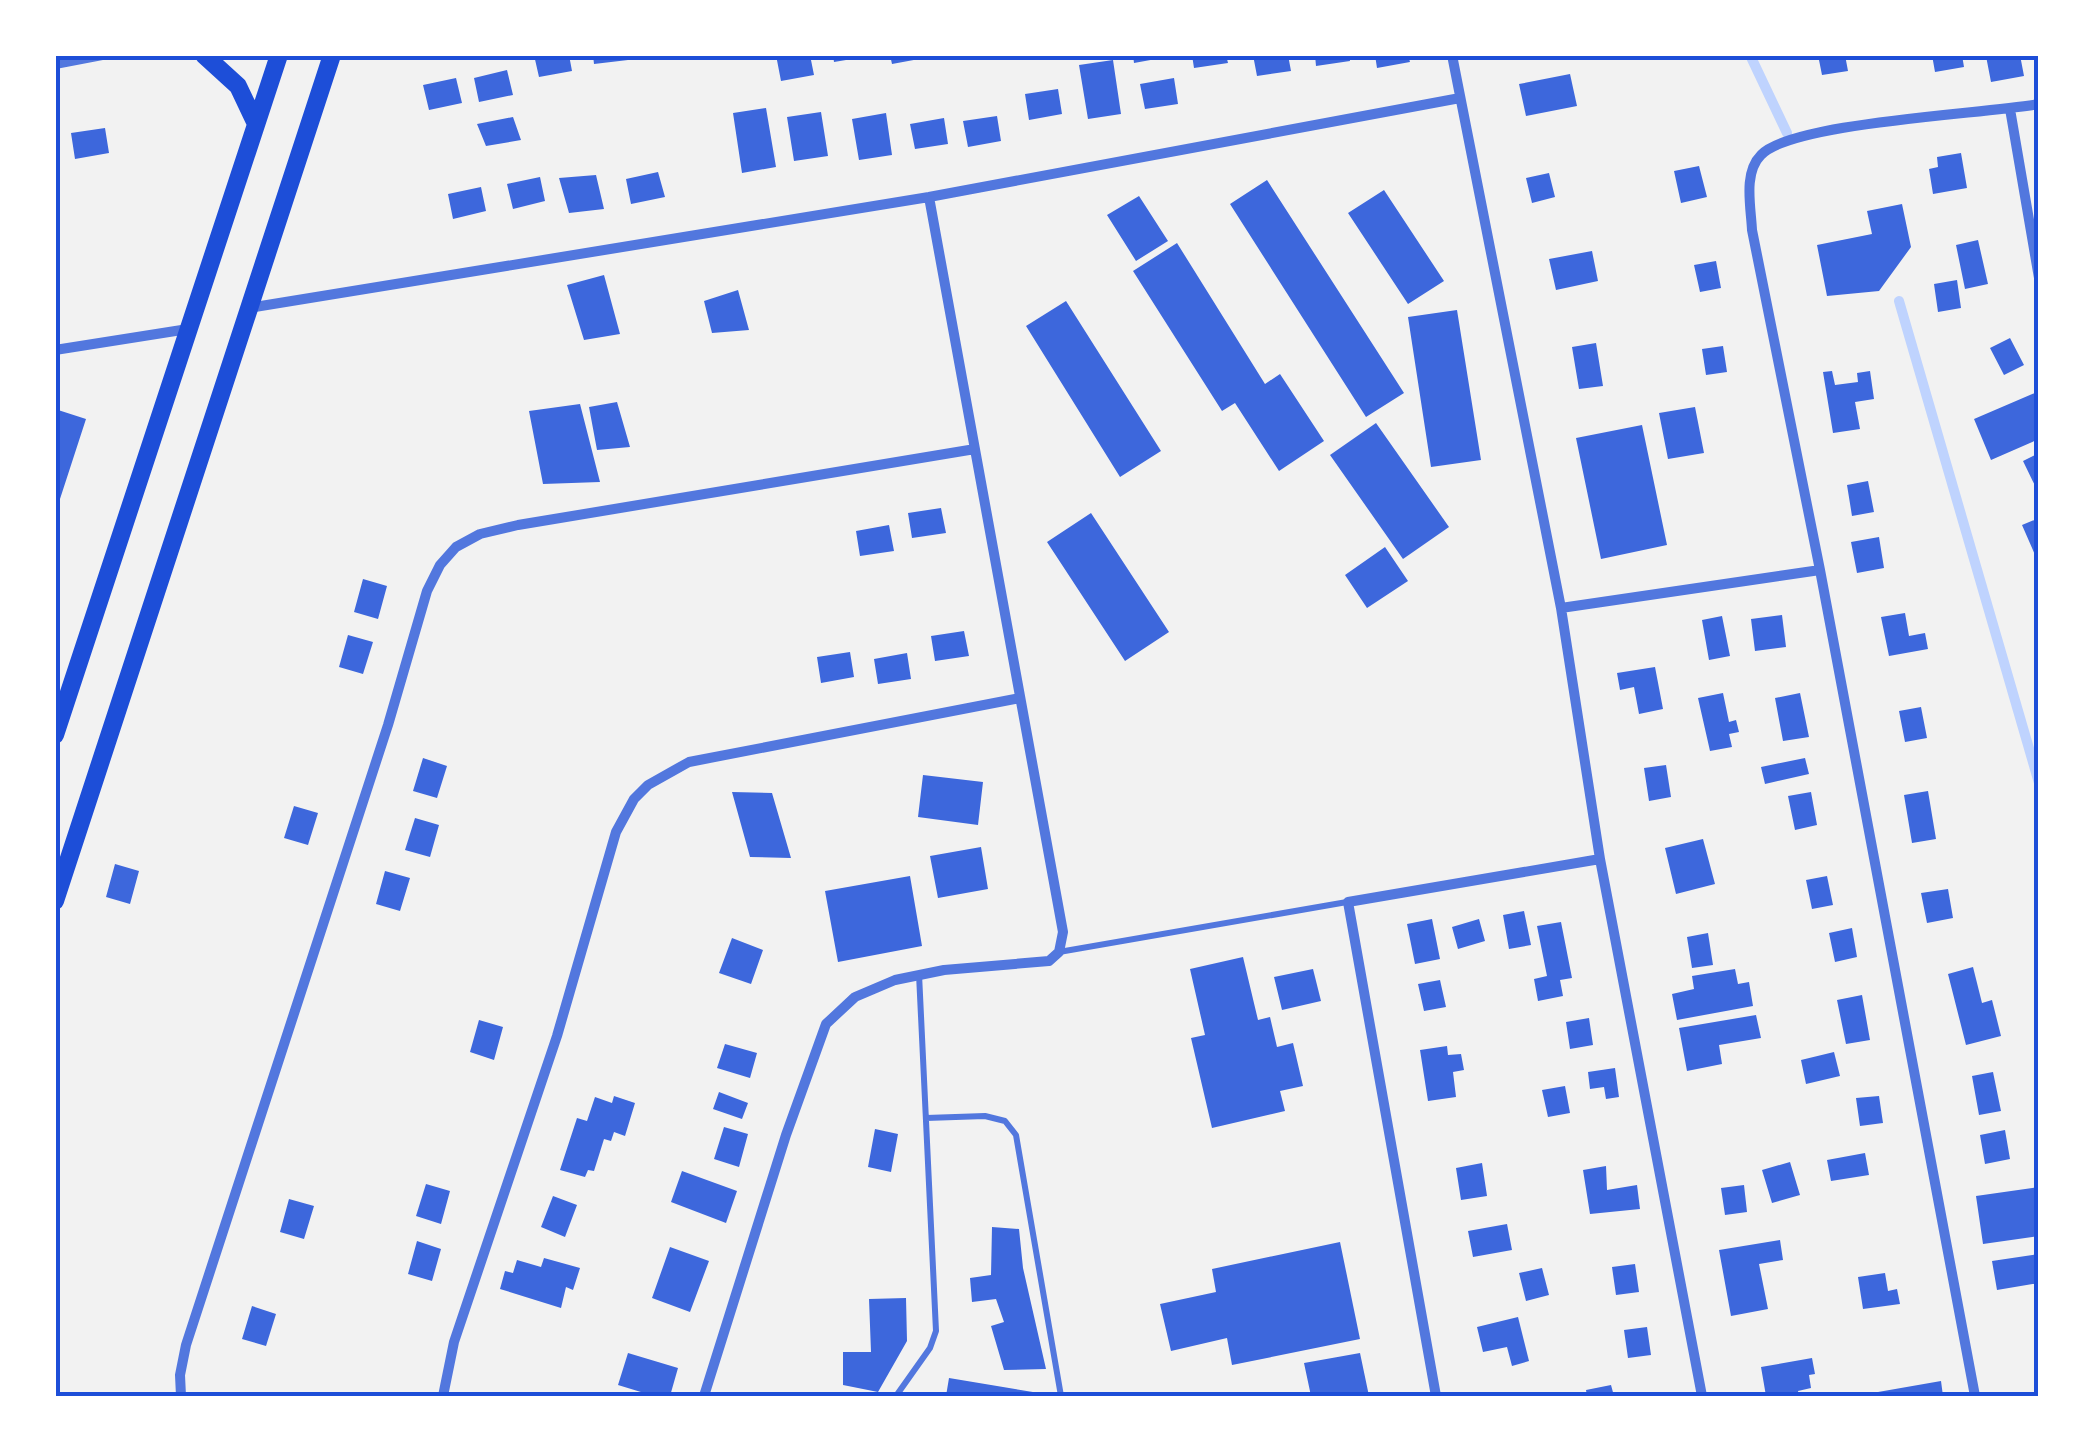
<svg xmlns="http://www.w3.org/2000/svg" width="2094" height="1451" font-family="'IBM Plex Serif',serif">
	<style>
		.lines { fill: none; stroke-linecap: round; stroke-linejoin: round }
		.stream { stroke: #bfd3fe; stroke-width: 10 }
		.building { fill: #3d67dc }
		.service { stroke: #5277de; stroke-width: 6 }
		.minor { stroke: #5277de; stroke-width: 10 }
		.secondary { stroke: #1d4ed8; stroke-width: 18 }
		.neatline { fill: none; stroke: #1d4ed8; stroke-width: 4 }
	</style>
	<rect width="100%" height="100%" fill="#f2f2f2"/>
	<g class="lines">
		<path class="stream" d="M1750 55 1787 133
			M1899 301 2039 783"/>
	</g>
	<path class="building" d="M534 55H569L572 71 539 77Z
		M593 55H627L628 60 594 64Z
		M776 55H810L814 75 781 81Z
		M833 55H864V57L834 62Z
		M890 55H930V57L892 64Z
		M1133 55H1167V57L1134 63Z
		M1192 55H1226L1228 63 1194 68Z
		M1253 55H1288L1291 71 1257 76Z
		M1315 55H1349L1350 61 1316 66Z
		M1375 55H1408L1410 62 1377 68Z
		M1818 55H1845L1848 71 1822 75Z
		M1932 55H1962L1964 67 1935 72Z
		M2020 55 2024 76 1991 82 1986 56Z
		M1113 60 1121 114 1088 119 1079 65Z
		M507 70 513 95 479 102 474 78Z
		M1570 74 1577 106 1526 116 1519 84Z
		M456 78 462 103 429 110 423 85Z
		M1174 78 1178 104 1145 109 1140 84Z
		M1058 89 1062 114 1029 120 1025 94Z
		M766 108 776 167 742 173 733 113Z
		M821 112 828 156 794 161 787 117Z
		M886 113 892 155 859 160 852 119Z
		M997 116 1001 141 968 147 963 121Z
		M513 117 521 140 486 146 477 124Z
		M944 118 948 144 915 149 910 124Z
		M105 128 109 153 75 159 71 133Z
		M1961 153 1967 188 1933 194 1929 169 1938 167 1937 157Z
		M1699 166 1707 197 1681 203 1674 171Z
		M658 172 665 197 631 204 626 179Z
		M1549 173 1555 197 1532 203 1526 178Z
		M596 175 604 209 569 213 559 178Z
		M540 177 545 201 513 209 507 184Z
		M1267 180 1404 393 1366 417 1230 204Z
		M481 187 486 211 453 219 448 194Z
		M1384 190 1444 281 1408 304 1348 213Z
		M1139 196 1168 241 1136 261 1107 215Z
		M1902 204 1911 247 1879 291 1827 296 1817 245 1872 234 1867 211Z
		M1978 240 1988 284 1965 289 1956 245Z
		M1177 243 1265 384 1280 374 1324 441 1279 471 1235 403 1222 411 1133 271Z
		M1592 251 1598 281 1556 290 1549 259Z
		M1716 261 1721 288 1700 292 1694 265Z
		M604 275 620 334 584 340 567 285Z
		M1957 280 1961 308 1938 312 1934 284Z
		M738 290 749 330 712 333 704 301Z
		M1066 301 1161 451 1120 477 1026 326Z
		M1457 310 1481 460 1431 467 1408 317Z
		M2010 338 2024 365 2004 375 1990 348Z
		M1596 343 1603 386 1579 389 1572 347Z
		M1723 346 1727 372 1706 375 1702 349Z
		M1832 371 1835 385 1858 382 1857 373 1870 371 1874 399 1855 402 1860 429 1833 433 1823 372Z
		M2037 392 2039 424 2035 426 2039 439 1991 460 1974 419Z
		M617 402 630 447 597 450 589 407Z
		M580 404 600 482 543 484 529 411Z
		M1695 407 1704 453 1668 459 1659 413Z
		M55 409 86 419 59 502 55 500Z
		M1376 423 1449 527 1403 559 1330 455Z
		M1642 425 1667 545 1601 559 1576 438Z
		M2039 453V494L2023 461Z
		M1868 481 1874 512 1852 516 1847 485Z
		M941 508 946 533 912 538 908 513Z
		M1091 513 1169 632 1125 661 1047 542Z
		M2039 518V564L2022 525Z
		M889 525 894 551 860 556 856 531Z
		M1879 537 1884 568 1857 573 1851 542Z
		M1385 547 1408 581 1367 608 1345 575Z
		M363 579 387 586 378 619 354 612Z
		M1905 613 1909 636 1925 633 1928 649 1889 656 1881 617Z
		M1782 615 1786 647 1755 651 1751 619Z
		M1722 616 1730 656 1709 660 1702 620Z
		M964 631 969 656 935 661 931 636Z
		M348 635 373 642 363 674 339 667Z
		M850 652 854 677 821 683 817 657Z
		M907 653 911 679 878 684 874 659Z
		M1655 667 1663 709 1639 714 1634 687 1620 690 1617 673Z
		M1723 693 1729 722 1736 720 1739 732 1729 734 1732 747 1710 751 1698 698Z
		M1800 693 1809 737 1783 741 1775 698Z
		M1921 707 1927 738 1905 742 1899 711Z
		M423 758 447 766 437 798 413 791Z
		M1805 758 1809 774 1765 784 1761 767Z
		M1666 765 1671 797 1649 801 1644 768Z
		M923 775 983 782 978 825 918 817Z
		M1928 791 1936 839 1912 843 1904 795Z
		M732 792 772 793 791 858 750 857Z
		M1811 792 1817 825 1795 830 1788 796Z
		M294 806 318 813 308 845 284 838Z
		M415 818 439 825 430 857 405 850Z
		M1703 839 1715 884 1676 894 1665 848Z
		M981 847 988 889 938 898 930 856Z
		M115 864 139 871 130 904 106 897Z
		M385 871 410 878 400 911 376 904Z
		M910 876 922 946 838 962 825 891Z
		M1827 876 1833 905 1812 909 1806 880Z
		M1948 889 1953 918 1927 923 1921 893Z
		M1524 911 1531 945 1509 949 1503 915Z
		M1432 919 1440 959 1415 964 1407 924Z
		M1479 919 1485 941 1458 949 1452 927Z
		M1561 922 1572 978 1560 980 1563 996 1538 1001 1534 979 1547 976 1537 926Z
		M1852 928 1857 957 1835 962 1829 933Z
		M1708 933 1713 965 1692 968 1687 937Z
		M732 938 763 950 751 984 719 973Z
		M1243 957 1258 1020 1270 1017 1277 1047 1293 1043 1303 1086 1280 1091 1285 1111 1212 1128 1191 1038 1205 1035 1190 969Z
		M1973 967 1982 1003 1992 1000 2001 1036 1966 1045 1948 974Z
		M1313 969 1321 1001 1282 1010 1274 977Z
		M1735 969 1738 984 1749 982 1753 1006 1677 1020 1672 994 1694 989 1692 976Z
		M1440 980 1446 1007 1424 1011 1418 984Z
		M1862 995 1870 1040 1846 1044 1837 1000Z
		M1756 1015 1761 1038 1719 1045 1722 1064 1687 1071 1679 1028Z
		M1589 1018 1593 1045 1570 1049 1566 1022Z
		M479 1020 503 1027 494 1060 470 1052Z
		M725 1044 757 1053 750 1078 717 1068Z
		M1447 1046 1448 1055 1461 1054 1464 1070 1453 1072 1456 1097 1428 1101 1420 1050Z
		M1834 1052 1840 1076 1806 1084 1801 1060Z
		M1615 1068 1619 1097 1606 1099 1604 1087 1590 1089 1588 1072Z
		M1993 1072 2001 1111 1979 1115 1972 1076Z
		M1565 1086 1570 1113 1548 1117 1542 1090Z
		M719 1092 748 1103 742 1119 713 1109Z
		M614 1096 635 1103 625 1136 614 1132 611 1141 604 1139 594 1171 588 1170 585 1177 560 1170 577 1118 587 1121 595 1097 612 1103Z
		M1879 1096 1883 1123 1860 1126 1856 1098Z
		M724 1127 748 1134 739 1167 714 1159Z
		M875 1129 898 1134 891 1172 868 1167Z
		M2005 1130 2010 1159 1985 1164 1980 1135Z
		M1865 1153 1869 1175 1831 1181 1827 1160Z
		M1790 1162 1800 1195 1772 1203 1762 1170Z
		M1482 1163 1487 1196 1461 1200 1456 1168Z
		M1606 1166 1607 1190 1637 1185 1640 1209 1590 1214 1583 1170Z
		M682 1171 737 1191 726 1223 671 1202Z
		M426 1184 450 1191 441 1224 416 1216Z
		M1744 1185 1747 1212 1725 1215 1721 1188Z
		M2039 1187V1236L1983 1244 1976 1196Z
		M553 1196 577 1205 565 1237 541 1227Z
		M289 1199 314 1206 304 1239 280 1232Z
		M1507 1224 1512 1250 1473 1257 1468 1231Z
		M992 1227 1019 1229 1023 1268 1046 1369 1004 1370 991 1326 1004 1322 996 1299 972 1302 970 1278 991 1275Z
		M1780 1240 1783 1260 1759 1264 1768 1309 1731 1316 1719 1250Z
		M417 1241 441 1249 432 1281 408 1274Z
		M1340 1242 1360 1339 1232 1365 1227 1338 1171 1351 1160 1304 1216 1292 1212 1269Z
		M670 1247 709 1261 690 1312 652 1298Z
		M2039 1254V1283L1997 1290 1992 1261Z
		M544 1258 580 1268 573 1290 566 1287 561 1308 500 1289 505 1271 513 1273 517 1260 541 1267Z
		M1635 1264 1639 1292 1616 1295 1612 1267Z
		M1542 1268 1549 1295 1526 1301 1519 1273Z
		M1885 1273 1888 1291 1897 1289 1900 1304 1863 1309 1858 1277Z
		M906 1298 907 1341 878 1392 843 1385V1352H871L869 1299Z
		M252 1306 276 1314 266 1346 242 1339Z
		M1518 1317 1529 1361 1512 1366 1507 1347 1483 1352 1477 1327Z
		M1647 1327 1651 1355 1628 1358 1624 1330Z
		M628 1353 678 1368 670 1396H654L618 1385Z
		M1360 1353 1369 1396H1311L1304 1363Z
		M1812 1358 1815 1374 1809 1375 1811 1388 1798 1391 1799 1396H1766L1761 1367Z
		M949 1378 1045 1394 1044 1396H946Z
		M1941 1381 1943 1396H1879L1878 1392Z
		M1611 1385 1614 1396H1587L1586 1390Z"/>
	<g class="lines">
		<path class="service" d="M1059 952 1347 902
			M926 1118 985 1116 1005 1121 1016 1135 1061 1396
			M896 1396 930 1348 936 1331 919 974"/>
		<path class="minor" d="M1452 55 1561 608 1600 859 1702 1396
			M55 64 102 55
			M2010 109 2039 278
			M249 308 929 197 1460 98
			M55 350 188 329
			M1561 608 1820 570
			M181 1396 180 1375 186 1345 388 725 427 591 440 565 456 547 480 534 518 525 975 449
			M443 1396 454 1342 557 1036 616 832 634 799 648 785 689 762 1020 698
			M704 1396 786 1135 826 1024 855 997 895 980 944 970 1049 961 1059 952 1063 932 929 197
			M1436 1396 1348 902 1600 859
			M1975 1396 1820 570 1752 230C1751 207 1743 173 1761 155 1792 122 1984 114 2039 104"/>
		<path class="secondary" d="M204 55 238 86 256 124
			M55 735 279 55
			M55 901 332 55"/>
	</g>
	<rect width="2094" height="1451" fill="none" stroke="#ffffff" stroke-width="115"/>
	<rect x="58" y="58" width="1978" height="1336" class="neatline"/>
</svg>
